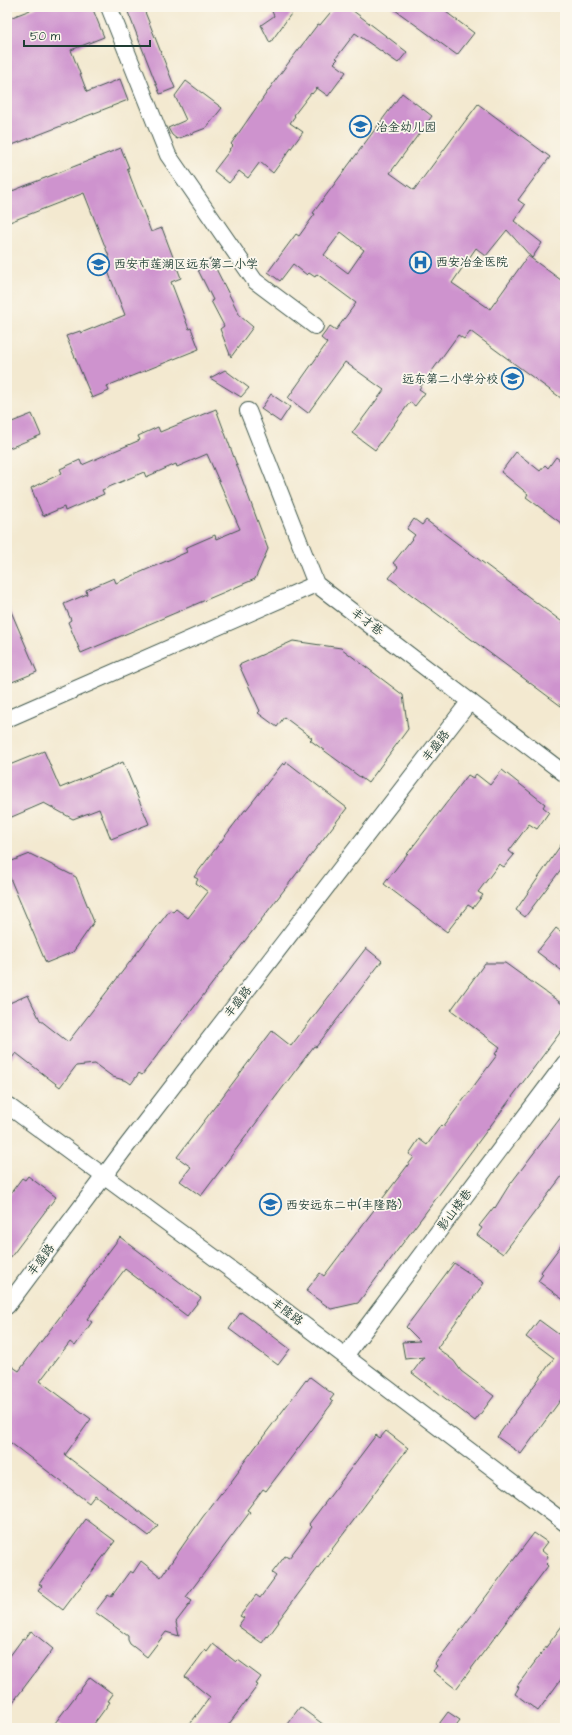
<svg xmlns="http://www.w3.org/2000/svg" width="572" height="1735" font-family="'Architects Daughter','LXGW WenKai TC',sans-serif">
	<style>
		.building { fill: #ce93ce; fill-rule: evenodd }
		.lines { fill: none; stroke-linecap: round; stroke-linejoin: round }
		.minor-casing { stroke: #3f574b; stroke-width: 18 }
		.minor { stroke: #fff; stroke-width: 16 }
		.labels { text-anchor: middle; dominant-baseline: central; stroke-width: 3.5; stroke-linejoin: round; paint-order: stroke }
		.poi-label { font-size: 12px; fill: #1f3d34; stroke: #fbf7ec; text-anchor: start }
		.street-label { font-size: 12px; fill: #1f3d34; stroke: #fbf7ec }
	</style>
	<rect width="100%" height="100%" fill="#fbf7ec"/>
	<filter id="ink" filterUnits="userSpaceOnUse"><feTurbulence type="fractalNoise" baseFrequency=".025" numOctaves="2"/><feDisplacementMap in="SourceGraphic" scale="8" xChannelSelector="R" yChannelSelector="G"/><feConvolveMatrix kernelMatrix="1 2 1 2 8 2 1 2 1" color-interpolation-filters="sRGB"/></filter>
	<filter id="wash" filterUnits="userSpaceOnUse"><feTurbulence type="fractalNoise" baseFrequency=".012" numOctaves="4" result="noise"/><feDisplacementMap in="SourceGraphic" scale="16" xChannelSelector="R" yChannelSelector="G"/><feGaussianBlur stdDeviation="0.9" result="paint"/><feColorMatrix in="noise" values="0 0 0 0 0 0 0 0 0 0 0 0 0 0 0 0 0 1.4 0 .05"/><feComposite in="paint" operator="in"/></filter>
	<g filter="url(#wash)">
		<rect width="100%" height="100%" fill="#f3e9d0"/>
		<g id="blocks">
			<path class="building" d="M38 7H92L104 37 71 50 87 92 120 79 128 100 7 147V19Z
				M126 7H143L175 88 160 94Z
				M270 7H296L270 43 261 25 274 16Z
				M335 7H348L407 52 398 63 355 33 336 58 338 59 334 63 346 72 328 96 317 88 312 94 311 93 294 115 295 116 290 123 303 132 273 173 260 162 248 178 239 171 229 183 214 171 230 150 229 149 233 146 231 144 277 78 318 24 320 25Z
				M391 7H450L446 12 474 33 457 55Z
				M186 81 222 108 206 128 177 139 172 135 168 128 186 120 175 96Z
				M402 93 432 116 390 173 414 190 478 104 550 157 518 200 525 205 514 221 542 243 532 258 507 230 486 256 476 248 452 283 490 309 528 256 565 283V401L470 331 464 339 458 335 419 389 425 393 415 406 410 402 375 450 352 433 384 390 345 362 308 413 288 398 327 343 321 338 330 326 336 330 356 303 317 274 315 277 309 273 307 275 293 264 280 281 268 272 296 234 299 236 315 214 313 213ZM341 232 364 250 348 273 324 255Z
				M121 148 129 168H127L151 232 162 228 181 278 171 282 189 329 191 328 199 349 107 386 109 391 92 398 66 336 80 331 81 333 125 315 104 261 110 259 84 193 7 223V193Z
				M211 259 240 316 253 327 231 357 220 329 224 326 211 301 213 300 196 266Z
				M225 370 249 388 241 397 210 378Z
				M271 394 290 407 280 422 261 409Z
				M216 409 268 549 255 579 81 653 68 622 71 620 64 604 87 594 86 590 114 578 116 583 187 552 185 548 215 535 216 539 240 529 207 454 177 467 176 464 146 477 144 472 102 490 104 494 65 511 64 507 43 516 31 488 62 473 60 469 80 460 82 465 140 440 138 436 158 427 160 432Z
				M32 414 41 435 7 449V424Z
				M516 452 540 471 545 465 548 468 556 457 565 464V526L526 497 528 494 501 472Z
				M414 519 422 525 426 520 565 624V709L389 578 398 567 393 563 415 535 407 529Z
				M7 602 37 672 7 684Z
				M293 641 341 648 403 695 408 729 368 783 310 740 312 738 284 717 277 727 258 713 260 711 239 665Z
				M44 751 60 788 123 762 149 824 111 839 99 809 73 819 44 803 7 819V766Z
				M287 762 347 808 142 1075 139 1073 131 1084 127 1081 113 1077 95 1064 76 1066 60 1087 16 1053 7 1064V1004L28 995 40 1020 68 1042 170 910 173 912 176 909 188 918 208 892 196 883 198 879 194 877 245 810H246L283 763 285 765Z
				M502 770 545 804 543 807 549 812 537 829 529 824 509 851 514 855 504 867 499 864 478 892 483 895 473 908 468 905 447 932 384 884 468 775 473 778 476 774 490 785Z
				M565 839V864L525 917 516 910Z
				M30 854 76 877 94 922 73 952 46 963 7 871V863Z
				M556 928 565 935V973L537 952Z
				M366 948 382 961 316 1047 314 1046 201 1196 180 1181 191 1167 177 1157 272 1031 291 1046Z
				M485 963H505L565 1006V1026L358 1303 331 1309 306 1291 320 1273 324 1276 414 1157 409 1154 419 1139 427 1145 441 1125 443 1127 497 1055 495 1054 500 1047 451 1010Z
				M565 1112V1172L503 1254 477 1235 482 1228 479 1226 494 1207 495 1208 508 1187Z
				M28 1176 56 1197 7 1262V1198L22 1178 25 1180Z
				M120 1237 201 1298 187 1316 125 1269 87 1319 92 1322 75 1346 70 1342 40 1381 91 1419 65 1455 158 1526 149 1536 95 1495 89 1503 7 1440V1363L19 1371Z
				M565 1240V1301L538 1281 543 1274 541 1272Z
				M454 1263 484 1283 437 1348 454 1361 461 1371 494 1396 475 1421 412 1373 424 1357 405 1359 402 1342 420 1341 406 1327Z
				M241 1312 290 1349 278 1365 229 1329Z
				M539 1320 565 1339V1394L521 1454 497 1437 554 1358 526 1337Z
				M310 1377 334 1395 330 1400 333 1402 266 1491 263 1489 247 1510 250 1512 186 1597 192 1601 176 1622 179 1636 166 1632 147 1657 130 1644 128 1640V1636L95 1612 108 1595 111 1597 130 1571 133 1573 141 1561 161 1577 202 1518 221 1493 222 1494 239 1471 238 1470 306 1380 307 1381Z
				M386 1431 408 1448 278 1621 279 1622 268 1637 267 1636 262 1643 238 1626 244 1618 240 1616 256 1595 260 1598 276 1576 272 1573 285 1556 289 1558 304 1538 312 1527 309 1524 376 1435 380 1438Z
				M86 1519 115 1541 63 1610 38 1591 42 1586 39 1584Z
				M534 1533 547 1542 541 1550 548 1556 546 1560 548 1562 546 1564 548 1566 456 1689 433 1671 437 1666 435 1664Z
				M565 1622V1674L538 1711 515 1694 519 1687 517 1686Z
				M31 1631 53 1649 7 1710V1660L23 1638 25 1639Z
				M213 1644 236 1662 238 1660 261 1677 256 1684 258 1685 226 1728H187L210 1697 185 1677 205 1650 207 1652Z
				M90 1677 113 1694 108 1701 110 1702 91 1728H62L55 1723Z
				M300 1707 328 1728H284Z
				M448 1712 460 1720 454 1728H436Z"/>
		</g>
	</g>
	<g filter="url(#ink)">
		<use href="#blocks" fill-opacity="0" stroke="#3f574b" stroke-width="1"/>
		<g class="lines">
			<defs>
				<path id="minor" d="M109 7 168 155 255 281 315 326
					M248 411 316 584 565 774
					M7 719 316 584
					M7 1105 230 1269 565 1523
					M7 1306 122 1152 470 701
					M345 1356 565 1063"/>
			</defs>
			<use href="#minor" class="minor-casing"/>
			<use href="#minor" class="minor"/>
		</g>
	</g>
	<defs>
		<symbol id="school-ring" viewBox="-11 -11 22 22"><circle r="9.5" fill="#fbf7ec" stroke="#1f6fb2" stroke-width="1.5"/><path d="M0-5L7-2L0 1L-7-2ZM-4 1L0 2.5L4 1V4Q0 6-4 4Z" fill="#1f6fb2"/></symbol>
		<symbol id="hospital-ring" viewBox="-11 -11 22 22"><circle r="9.5" fill="#fbf7ec" stroke="#1f6fb2" stroke-width="1.5"/><path d="M-5-5h3v3.5h4V-5h3V5h-3V1.5h-4V5h-3Z" fill="#1f6fb2"/></symbol>
	</defs>
	<g fill-rule="evenodd">
		<use href="#school-ring" x="348" y="114" width="25" height="25"/>
		<use href="#hospital-ring" x="408" y="250" width="25" height="25"/>
		<use href="#school-ring" x="86" y="252" width="25" height="25"/>
		<use href="#school-ring" x="500" y="366" width="25" height="25"/>
		<use href="#school-ring" x="258" y="1192" width="25" height="25"/>
	</g>
	<g class="labels">
		<g class="poi-label">
			<text x="376" y="127">冶金幼儿园</text>
			<text x="436" y="262">西安冶金医院</text>
			<text x="114" y="264">西安市莲湖区远东第二小学</text>
			<text x="498" y="379" text-anchor="end">远东第二小学分校</text>
			<text x="286" y="1205">西安远东二中(丰隆路)</text>
		</g>
		<g class="street-label">
			<text transform="translate(367 622) rotate(37)">丰才巷</text>
			<text transform="translate(436 746) rotate(-52)">丰盛路</text>
			<text transform="translate(238 1002) rotate(-52)">丰盛路</text>
			<text transform="translate(455 1210) rotate(-53)">影山楼巷</text>
			<text transform="translate(41 1260) rotate(-53)">丰盛路</text>
			<text transform="translate(287 1312) rotate(37)">丰隆路</text>
		</g>
	</g>
	<rect width="572" height="1735" fill="none" stroke="#fbf7ec" stroke-width="24"/>
	<path d="M24 40v6h126v-6" fill="none" stroke="#1f3d34" stroke-width="2"/>
	<text x="30" y="40" font-size="12" fill="#1f3d34" stroke="#fbf7ec" stroke-width="3" paint-order="stroke">50 m</text>
</svg>
